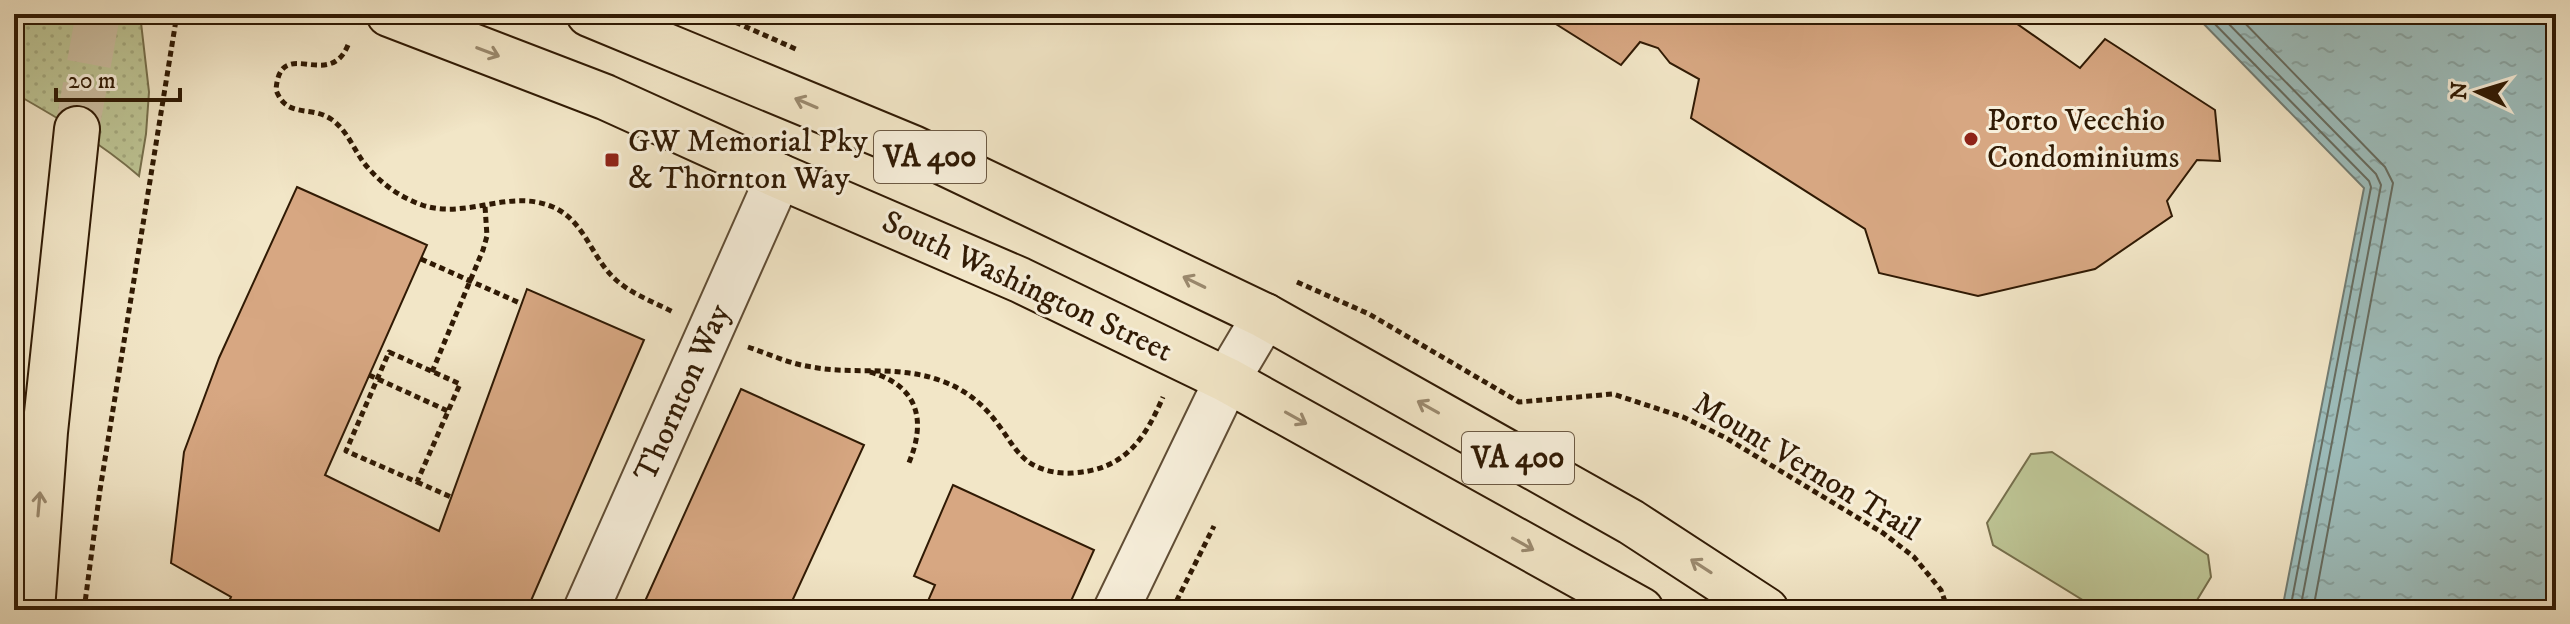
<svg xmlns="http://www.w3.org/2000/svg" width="2570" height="624" font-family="'IM FELL DW Pica',serif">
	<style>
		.garden { fill: url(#garden-dots); stroke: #766f4c; stroke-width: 2 }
		.pitch { fill: #bdc494; stroke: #766f4c; stroke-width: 2 }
		.water { fill: url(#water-ripples); stroke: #717c73; stroke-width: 2 }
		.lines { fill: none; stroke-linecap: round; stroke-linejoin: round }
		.shore { stroke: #666c60; stroke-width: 2 }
		.building { fill: #d7a782; stroke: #301a04; stroke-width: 2 }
		.motorway-tunnel { stroke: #cbbda0; stroke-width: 44; stroke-dasharray: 44 22; stroke-linecap: butt }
		.minor-casing { stroke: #604d35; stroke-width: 48 }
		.primary-casing { stroke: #301a04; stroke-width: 48 }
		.motorway-casing { stroke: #301a04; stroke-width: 48 }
		.path { stroke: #301a04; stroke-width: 5; stroke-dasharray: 6 4; stroke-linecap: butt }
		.minor { stroke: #f7efdb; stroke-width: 44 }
		.primary { stroke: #f2e6c7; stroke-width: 44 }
		.motorway { stroke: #f2e6c7; stroke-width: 44 }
		.oneway { stroke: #9b8a6f }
		.poi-dot { fill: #8f2418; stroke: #f7efdb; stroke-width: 3 }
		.labels { text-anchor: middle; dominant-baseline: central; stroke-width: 6; stroke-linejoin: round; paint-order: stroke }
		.shield { fill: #f7efdb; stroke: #6c5a44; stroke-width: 2 }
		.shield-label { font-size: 30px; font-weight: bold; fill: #301a04 }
		.poi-label { font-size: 32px; fill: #301a04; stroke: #f7efdb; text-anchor: start }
		.street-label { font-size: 32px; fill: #301a04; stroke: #f7efdb }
	</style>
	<defs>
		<pattern id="garden-dots" width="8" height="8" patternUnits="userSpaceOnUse" patternTransform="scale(2)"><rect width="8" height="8" fill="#bdc494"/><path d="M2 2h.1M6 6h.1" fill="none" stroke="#a3a87e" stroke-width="1.8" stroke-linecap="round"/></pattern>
		<pattern id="water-ripples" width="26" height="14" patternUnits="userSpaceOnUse" patternTransform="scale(2)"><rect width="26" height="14" fill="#9dbebd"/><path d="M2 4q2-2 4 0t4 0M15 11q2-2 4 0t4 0" fill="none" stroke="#88a3a1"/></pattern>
	</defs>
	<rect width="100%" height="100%" fill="#f2e6c7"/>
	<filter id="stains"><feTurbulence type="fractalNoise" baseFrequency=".0025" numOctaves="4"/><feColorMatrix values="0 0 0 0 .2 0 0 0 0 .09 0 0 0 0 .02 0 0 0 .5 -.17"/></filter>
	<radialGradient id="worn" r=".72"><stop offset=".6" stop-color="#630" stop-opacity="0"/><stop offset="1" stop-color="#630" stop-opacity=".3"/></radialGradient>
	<path class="garden" d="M14 14H140L149 92 146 134 139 176C101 143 58 118 14 93Z"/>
	<path class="pitch" d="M2052 452 2208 555 2211 577 2191 610H2099L1993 545 1987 523 2031 454Z"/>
	<path class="water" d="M2194 14H2556V610H2282L2364 188Z"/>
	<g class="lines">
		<path class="shore" d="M2205 14 2369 181 2371 187 2290 610
			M2219 14 2376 174 2381 185 2300 610
			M2236 14 2385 167 2393 183 2313 610"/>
	</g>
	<path class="building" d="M1540 14H2003L2080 68 2105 39 2215 110 2220 161 2197 160 2167 201 2172 216 2095 269 1978 296 1879 273 1865 229 1691 118 1699 79 1670 63 1658 48 1640 42 1621 65Z
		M297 187 427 245 325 475 439 531 527 289 644 340 527 610H225L231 597 171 563 184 452 219 358Z
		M741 389 864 445 788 610H641Z
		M953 485 1094 550 1067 610H924L935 585 914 576Z"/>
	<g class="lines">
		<path class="motorway-tunnel" d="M77 129 98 14"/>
		<defs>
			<path id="minor" d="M586 610 779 176
				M1116 610 1227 380 1265 316"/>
			<path id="primary" d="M389 14 605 97 779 176 1020 280 1227 380 1641 610
				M589 14 913 148 1265 316 1631 522 1766 610"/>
			<path id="motorway" d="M32 610 45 432 77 129"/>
		</defs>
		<use href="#minor" class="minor-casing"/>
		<use href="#primary" class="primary-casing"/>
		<use href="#motorway" class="motorway-casing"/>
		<path class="path" d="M717 14 798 50
			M348 45C329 92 280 34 276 90 287 119 310 105 331 119 347 130 353 148 364 163 379 182 399 197 422 205 466 220 509 188 553 207 585 221 591 257 615 279 631 294 654 302 673 312
			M421 259 522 304
			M1297 282 1369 314 1519 402 1613 394 1683 417 1726 438 1883 533 1914 557 1941 590 1948 610
			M748 347C769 354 790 364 812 367 854 375 897 365 939 380 965 389 984 404 1000 427 1009 439 1015 451 1026 460 1038 470 1057 474 1072 473 1124 470 1144 441 1163 397
			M389 352 460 384 417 482 346 451Z
			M432 372 483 250 487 236 485 206
			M870 372C919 386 927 421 908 465
			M369 375 448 411
			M417 482 451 497
			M84 610 100 490 177 14
			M1172 610 1214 526"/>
		<use href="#minor" class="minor"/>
		<use href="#primary" class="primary"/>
		<use href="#motorway" class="motorway"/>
	</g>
	<defs><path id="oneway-shaft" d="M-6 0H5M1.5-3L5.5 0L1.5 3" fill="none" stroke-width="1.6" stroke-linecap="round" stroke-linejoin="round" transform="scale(2)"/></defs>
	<g class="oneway">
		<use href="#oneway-shaft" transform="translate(488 52) rotate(21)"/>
		<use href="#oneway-shaft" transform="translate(806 103) rotate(-157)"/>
		<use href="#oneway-shaft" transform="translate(1194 282) rotate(-154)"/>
		<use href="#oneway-shaft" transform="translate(1428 407) rotate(-151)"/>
		<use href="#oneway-shaft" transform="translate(1296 418) rotate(29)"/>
		<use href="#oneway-shaft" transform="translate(39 504) rotate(-85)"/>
		<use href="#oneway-shaft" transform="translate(1523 544) rotate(29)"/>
		<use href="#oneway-shaft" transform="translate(1701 566) rotate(-147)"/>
	</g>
	<g class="poi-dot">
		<circle cx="1971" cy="139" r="8"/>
		<rect x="604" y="152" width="16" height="16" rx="4"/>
	</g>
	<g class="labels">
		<g class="shield">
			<rect x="874" y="131" width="112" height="52" rx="6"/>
			<rect x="1462" y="432" width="112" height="52" rx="6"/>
		</g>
		<g class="shield-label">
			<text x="930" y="157">VA 400</text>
			<text x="1518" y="458">VA 400</text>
		</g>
		<g class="poi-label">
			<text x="1987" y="121">Porto Vecchio<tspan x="1987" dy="37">Condominiums</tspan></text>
			<text x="628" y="142">GW Memorial Pky<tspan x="628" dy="37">&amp; Thornton Way</tspan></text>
		</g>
		<g class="street-label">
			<text transform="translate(1027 287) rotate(25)">South Washington Street</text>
			<text transform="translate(683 393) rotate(-66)">Thornton Way</text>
			<text transform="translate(1806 467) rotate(31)">Mount Vernon Trail</text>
		</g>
	</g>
	<rect width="2570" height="624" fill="none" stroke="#f2e6c7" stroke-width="48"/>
	<rect x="16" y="16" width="2538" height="592" fill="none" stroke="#301a04" stroke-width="4"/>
	<rect x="24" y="24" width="2522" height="576" fill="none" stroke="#301a04" stroke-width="2"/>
	<g transform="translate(2478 92) rotate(274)" stroke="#f7efdb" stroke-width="6" paint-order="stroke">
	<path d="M0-6L14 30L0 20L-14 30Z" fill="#301a04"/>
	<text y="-12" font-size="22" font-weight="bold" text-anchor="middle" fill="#301a04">N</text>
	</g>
	<path d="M56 88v12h124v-12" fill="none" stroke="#301a04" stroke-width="4"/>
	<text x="68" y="88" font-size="24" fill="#301a04" stroke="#f7efdb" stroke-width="6" paint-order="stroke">20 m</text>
	<rect width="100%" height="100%" filter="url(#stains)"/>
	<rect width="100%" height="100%" fill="url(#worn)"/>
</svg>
